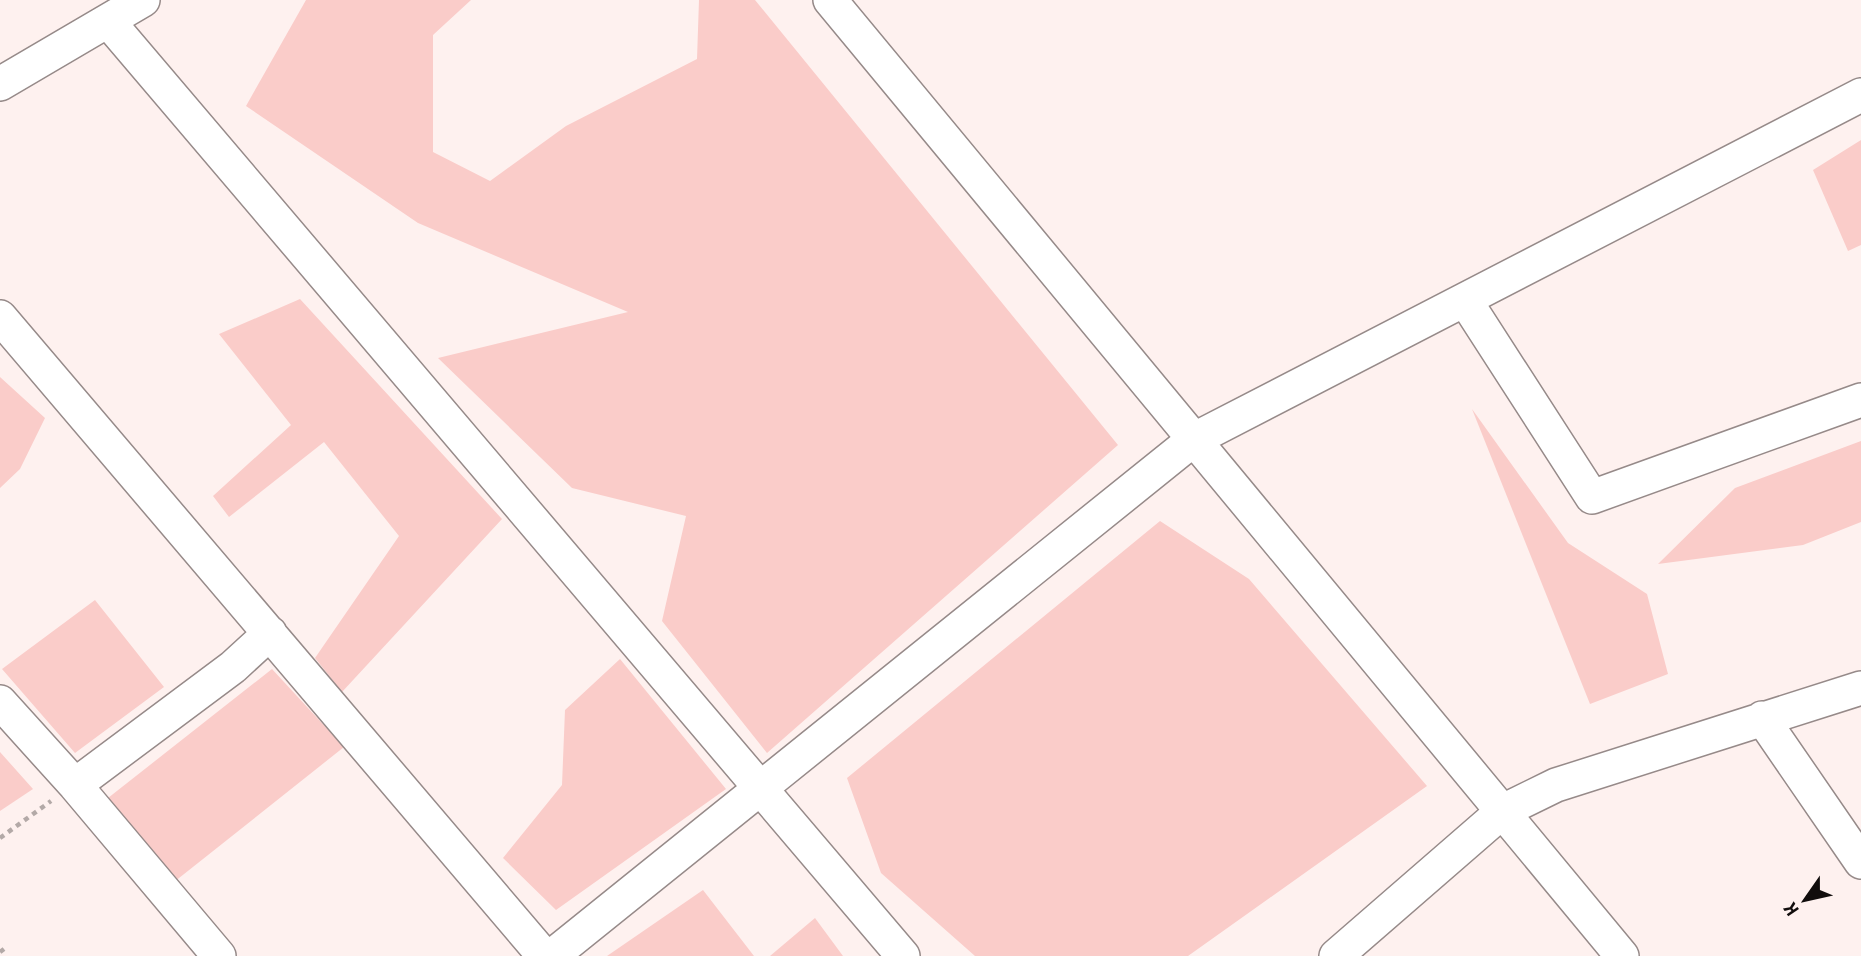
<svg xmlns="http://www.w3.org/2000/svg" width="1861" height="956" font-family="'Titillium Web',sans-serif">
	<style>
		.green { fill: #faccc9 }
		.lines { fill: none; stroke-linecap: round; stroke-linejoin: round }
		.minor-casing { stroke: #968a89; stroke-width: 36 }
		.path { stroke: #b3a9a7; stroke-width: 4.5; stroke-dasharray: 5 5; stroke-linecap: butt }
		.minor { stroke: #fff; stroke-width: 33 }
	</style>
	<rect width="100%" height="100%" fill="#fef1ef"/>
	<path class="green" d="M306 0H471L433 35V152L490 181 566 126 697 59 699 0H755L1118 445 767 753 662 621 686 516 572 488 438 358 628 312 418 223 246 106Z
		M1861 140V245L1848 251 1813 170Z
		M300 299 502 519 342 692 315 658 399 536 324 442 229 517 213 496 291 425 219 334Z
		M0 377 45 418 20 469 0 488Z
		M1472 409 1568 543 1647 594 1668 674 1590 704Z
		M1861 441V522L1803 545 1658 564 1735 488Z
		M1160 521 1249 579 1427 786 1188 956H975L881 873 847 778Z
		M95 600 164 687 75 753 2 669Z
		M620 659 726 789 556 910 503 858 562 785 565 710Z
		M272 669 344 747 174 882 108 798Z
		M0 752 33 789 0 811Z
		M703 890 754 956H607Z
		M815 918 843 956H770Z"/>
	<g class="lines">
		<defs>
			<path id="minor" d="M830 0 1622 956
				M108 21 903 956
				M0 84 143 0
				M1465 300 1592 497 1861 400
				M0 317 544 956
				M0 702 75 785 219 956
				M1762 718 1861 862
				M75 785 233 667 270 633
				M552 956 1193 440 1861 95
				M1336 956 1503 811 1556 785 1861 688"/>
		</defs>
		<use href="#minor" class="minor-casing"/>
		<path class="path" d="M0 838 51 801
			M0 952 4 949"/>
		<use href="#minor" class="minor"/>
	</g>
	<g transform="translate(1805 900) rotate(236)" stroke="#fef1ef" stroke-width="5" paint-order="stroke">
	<path d="M0-5L12 26L0 18L-12 26Z" fill="#110d0c"/>
	<text y="-10" font-size="19" font-weight="bold" text-anchor="middle" fill="#110d0c">K</text>
	</g>
</svg>
